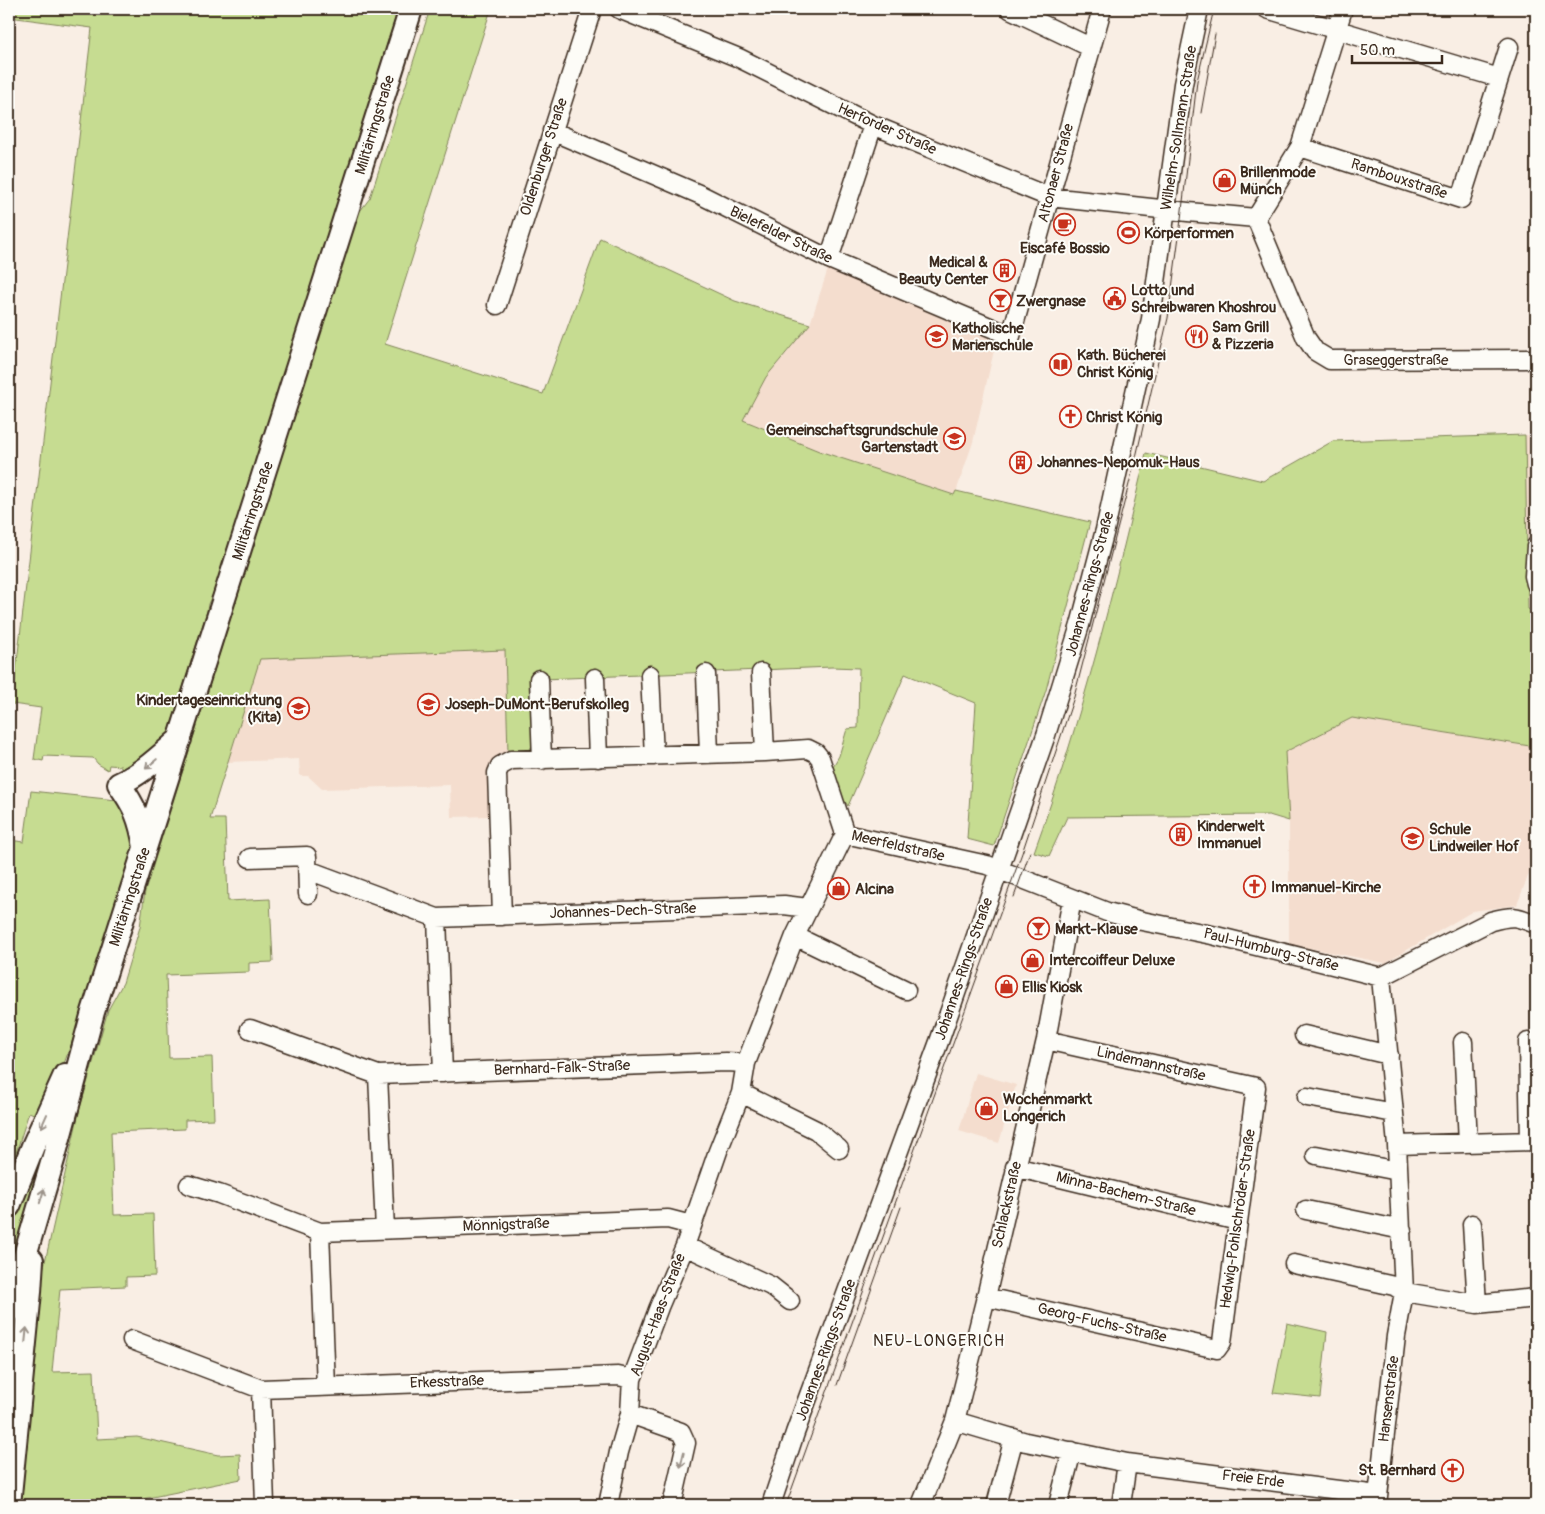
<svg xmlns="http://www.w3.org/2000/svg" width="1545" height="1514" font-family="Pangolin,sans-serif">
	<style>
		.built { fill: #f4ddce }
		.green { fill: #c6dc91; stroke: #808358 }
		.lines { fill: none; stroke-linecap: round; stroke-linejoin: round }
		.minor-casing { stroke: #3b2a1e; stroke-width: 21 }
		.major-casing { stroke: #3b2a1e; stroke-width: 26 }
		.minor { stroke: #fdfcf7; stroke-width: 18 }
		.major { stroke: #fdfcf7; stroke-width: 22 }
		.tram { stroke: #3b2a1e; stroke-width: 1 }
		.oneway { stroke: #9c938a }
		.labels { text-anchor: middle; dominant-baseline: central; stroke-width: 4; stroke-linejoin: round; paint-order: stroke }
		.street-label { font-size: 15px; fill: #3b2a1e; stroke: #fdfcf7 }
		.poi-label { font-size: 15px; font-weight: bold; fill: #3b2a1e; stroke: #fdfcf7; text-anchor: start }
		.neighbourhood-label { font-size: 16px; letter-spacing: 1px; fill: #3b2a1e; stroke: #fdfcf7 }
	</style>
	<rect width="100%" height="100%" fill="#f9eee4"/>
	<filter id="ink" filterUnits="userSpaceOnUse"><feTurbulence type="fractalNoise" baseFrequency=".02" numOctaves="2"/><feDisplacementMap in="SourceGraphic" scale="10" xChannelSelector="R" yChannelSelector="G"/><feConvolveMatrix kernelMatrix="1 2 1 2 8 2 1 2 1" color-interpolation-filters="sRGB"/></filter>
	<g filter="url(#ink)">
		<path class="built" d="M828 269 989 336 995 346 973 442 955 495 819 451 743 420 766 377 810 324Z
			M1525 435 1536 436V612L1528 610Z
			M505 650 508 753H500L491 816 451 817 450 785 322 789 308 776H300L299 759 228 762 259 659Z
			M1352 718 1536 747V855L1517 905 1473 911 1385 963 1289 944V821L1285 752Z
			M976 1073 1016 1085 999 1143 959 1131Z"/>
		<path class="green" d="M9 9H398L221 577 208 604 207 611 169 732 164 742 130 766 121 769V766L109 765 108 770 98 764 93 758 44 756 43 761 34 759 41 708 12 704 92 28 9 17Z
			M430 9H491L385 344 543 394 600 238 735 301 810 324 766 377 743 420 819 451 954 495 956 491 1090 522 1046 690 994 846 967 839 976 703 905 674 848 806 839 793 832 768 839 756 847 729 858 728 859 668 832 667 543 679 534 747H531V753H508L505 650 260 659 210 819H225L228 901 270 899 273 962 249 963V972L166 975 169 1058 212 1057 214 1119 185 1120V1129L111 1132 114 1215 153 1214 155 1276 126 1277V1286L60 1289 52 1372 94 1371 97 1439 137 1437 218 1455 240 1454 241 1479 113 1505H18L39 1288 80 1108 108 1010 123 983 140 927 145 891 357 215 370 198Z
			M1525 435 1528 609 1536 612V747L1352 718 1285 752 1289 821 1269 815 1067 817 1049 856 1034 852C1081 722 1115 587 1146 453L1263 481 1333 441Z
			M31 791 116 800 133 810 139 827 88 999 59 1077 41 1117 29 1112 9 1175V1162L12 1150 9 1149V840L24 842Z
			M37 1163 41 1164 9 1277V1236L21 1199Z
			M1287 1323 1327 1332 1320 1398 1273 1393Z"/>
		<g class="lines">
			<defs>
				<path id="minor" d="M619 9 739 58 873 125 1049 197 1188 212 1256 218 1300 147 1343 9
					M1010 9 1090 47
					M1267 9 1499 78
					M552 131 701 195 829 259 1011 336 1102 9
					M1300 147 1461 199 1509 47
					M1256 218 1306 338 1315 351 1330 360 1536 359
					M829 259 873 125
					M497 305 592 9
					M1536 546 1534 576 1536 584
					M761 673 765 752
					M706 674 709 754
					M650 675 654 756
					M595 678 598 758
					M539 679 542 760
					M845 834 987 865 1107 912 1142 921 1212 935 1381 977 1491 921C1513 915 1516 916 1536 924
					M250 858 307 856 308 894
					M308 870 437 918
					M502 916 497 773 500 766 511 760 765 752 808 749 816 753 820 758 845 834
					M795 936 906 990
					M250 1029 378 1075
					M1304 1035 1389 1055
					M1463 1042 1468 1142
					M1528 1042 1530 1141
					M443 1073 437 918 784 905 808 908
					M741 1093 816 1130 839 1149
					M1307 1097 1394 1113
					M1397 1145 1536 1141
					M1316 1155 1398 1171
					M1015 1167 1238 1221
					M189 1185 219 1194 320 1232
					M1306 1210 1402 1230
					M1472 1224 1477 1304
					M385 1230 378 1075 726 1062 746 1063
					M685 1246 771 1286 790 1301
					M1294 1264 1394 1286 1404 1292 1477 1304 1536 1298
					M986 1297 1217 1349 1222 1342 1256 1087 1046 1040
					M132 1340 261 1389 618 1376 632 1379
					M326 1387 320 1232 668 1219 691 1225
					M261 1389 265 1505
					M630 1414 681 1432 686 1443 672 1505
					M955 1421 1026 1442 1127 1463 1378 1495
					M608 1505 619 1452 630 1414 632 1379 659 1307 685 1246 718 1151 741 1093 746 1063 795 936 845 834
					M771 1505 795 1433 940 1039 1046 735 1080 625 1105 530 1151 319 1183 84 1199 9
					M921 1505 955 1421 986 1297 1046 1040 1072 899
					M996 1505 1014 1438
					M1058 1505 1072 1451
					M1121 1505 1127 1463
					M1377 1505 1396 1336 1404 1292 1397 1145 1381 977"/>
				<path id="major" d="M145 847C140 818 135 807 119 784 143 773 160 756 180 739
					M9 1206 33 1146 65 1075
					M9 1310 55 1153 93 1012 411 9
					M9 1505 30 1292 32 1260"/>
			</defs>
			<use href="#minor" class="minor-casing"/>
			<use href="#major" class="major-casing"/>
			<use href="#minor" class="minor"/>
			<use href="#major" class="major"/>
			<path class="tram" d="M1201 113 1215 34
				M1014 897 1030 852
				M837 1385 901 1207
				M786 1505 1022 853 1074 697 1137 453 1168 318 1179 236 1197 81 1214 9"/>
		</g>
		<defs><path id="oneway-shaft" d="M-6 0H5M1.5-3L5.5 0L1.5 3" fill="none" stroke-width="1.6" stroke-linecap="round" stroke-linejoin="round" transform="scale(1.25)"/></defs>
		<g class="oneway">
			<use href="#oneway-shaft" transform="translate(151 764) rotate(140)"/>
			<use href="#oneway-shaft" transform="translate(44 1121) rotate(114)"/>
			<use href="#oneway-shaft" transform="translate(42 1196) rotate(-73)"/>
			<use href="#oneway-shaft" transform="translate(26 1335) rotate(-84)"/>
			<use href="#oneway-shaft" transform="translate(682 1460) rotate(103)"/>
		</g>
	</g>
	<defs>
		<symbol id="shop-ring" viewBox="-11 -11 22 22"><circle r="9.5" fill="#fdfcf7" stroke="#c8321e" stroke-width="1.5"/><path d="M-5-2.5h2.3a2.7 3.5 0 0 1 5.4 0H5L5.5 6h-11ZM-1.5-2.5h3a1.5 2.3 0 0 0-3 0Z" fill="#c8321e"/></symbol>
		<symbol id="cafe-ring" viewBox="-11 -11 22 22"><circle r="9.5" fill="#fdfcf7" stroke="#c8321e" stroke-width="1.5"/><path d="M-5.5-4.5H6V0H3Q3 3.5 0 3.5H-2.5Q-5.5 3.5-5.5 0ZM3-3.2v2h1.7v-2ZM-6 4.5H4V6H-6Z" fill="#c8321e"/></symbol>
		<symbol id="stadium-ring" viewBox="-11 -11 22 22"><circle r="9.5" fill="#fdfcf7" stroke="#c8321e" stroke-width="1.5"/><path d="M0-5a6.5 5 0 1 0 0 10a6.5 5 0 1 0 0-10ZM-3.5-1.8h7v3.6h-7Z" fill="#c8321e"/></symbol>
		<symbol id="building-ring" viewBox="-11 -11 22 22"><circle r="9.5" fill="#fdfcf7" stroke="#c8321e" stroke-width="1.5"/><path d="M-4-6H4V6H1V3H-1V6H-4ZM-2.5-4.3h1.7v1.8h-1.7ZM.8-4.3h1.7v1.8H.8ZM-2.5-1h1.7V.8h-1.7ZM.8-1h1.7V.8H.8Z" fill="#c8321e"/></symbol>
		<symbol id="civic-ring" viewBox="-11 -11 22 22"><circle r="9.5" fill="#fdfcf7" stroke="#c8321e" stroke-width="1.5"/><path d="M-.6-6.5H3V-4.5H.6V-3L4-1V1h2V6H-6V1h2V-1L-.6-3ZM-1.2 2.5V6h2.4V2.5Z" fill="#c8321e"/></symbol>
		<symbol id="bar-ring" viewBox="-11 -11 22 22"><circle r="9.5" fill="#fdfcf7" stroke="#c8321e" stroke-width="1.5"/><path d="M-6-5H6L.8 .8V4.5H3.5V6h-7V4.5H-.8V.8Z" fill="#c8321e"/></symbol>
		<symbol id="restaurant-ring" viewBox="-11 -11 22 22"><circle r="9.5" fill="#fdfcf7" stroke="#c8321e" stroke-width="1.5"/><path d="M-5-6h1v4h1v-4h1v4h1v-4h1v5L-1.5 .5V6h-2V.5L-5-1ZM5-6V6H3V1.5H1.5Q1.5-4 5-6Z" fill="#c8321e"/></symbol>
		<symbol id="school-ring" viewBox="-11 -11 22 22"><circle r="9.5" fill="#fdfcf7" stroke="#c8321e" stroke-width="1.5"/><path d="M0-5L7-2L0 1L-7-2ZM-4 1L0 2.5L4 1V4Q0 6-4 4Z" fill="#c8321e"/></symbol>
		<symbol id="library-ring" viewBox="-11 -11 22 22"><circle r="9.5" fill="#fdfcf7" stroke="#c8321e" stroke-width="1.5"/><path d="M-6-4Q-3-5.5-.7-3.5V5Q-3 3-6 4ZM6-4Q3-5.5 .7-3.5V5Q3 3 6 4Z" fill="#c8321e"/></symbol>
		<symbol id="church-ring" viewBox="-11 -11 22 22"><circle r="9.5" fill="#fdfcf7" stroke="#c8321e" stroke-width="1.5"/><path d="M-1.2-6h2.4v3.5h3.3v2.4h-3.3V6h-2.4V-.1h-3.3v-2.4h3.3Z" fill="#c8321e"/></symbol>
		<symbol id="university-ring" viewBox="-11 -11 22 22"><circle r="9.5" fill="#fdfcf7" stroke="#c8321e" stroke-width="1.5"/><path d="M0-5L7-2L0 1L-7-2ZM-4 1L0 2.5L4 1V4Q0 6-4 4Z" fill="#c8321e"/></symbol>
	</defs>
	<g fill-rule="evenodd">
		<use href="#shop-ring" x="1212" y="168" width="25" height="25"/>
		<use href="#cafe-ring" x="1052" y="212" width="25" height="25"/>
		<use href="#stadium-ring" x="1116" y="220" width="25" height="25"/>
		<use href="#building-ring" x="992" y="258" width="25" height="25"/>
		<use href="#civic-ring" x="1102" y="286" width="25" height="25"/>
		<use href="#bar-ring" x="988" y="288" width="25" height="25"/>
		<use href="#restaurant-ring" x="1184" y="324" width="25" height="25"/>
		<use href="#school-ring" x="924" y="324" width="25" height="25"/>
		<use href="#library-ring" x="1048" y="352" width="25" height="25"/>
		<use href="#church-ring" x="1058" y="404" width="25" height="25"/>
		<use href="#school-ring" x="942" y="426" width="25" height="25"/>
		<use href="#building-ring" x="1008" y="450" width="25" height="25"/>
		<use href="#university-ring" x="416" y="692" width="25" height="25"/>
		<use href="#school-ring" x="286" y="696" width="25" height="25"/>
		<use href="#building-ring" x="1168" y="822" width="25" height="25"/>
		<use href="#school-ring" x="1400" y="826" width="25" height="25"/>
		<use href="#church-ring" x="1242" y="874" width="25" height="25"/>
		<use href="#shop-ring" x="826" y="876" width="25" height="25"/>
		<use href="#bar-ring" x="1026" y="916" width="25" height="25"/>
		<use href="#shop-ring" x="1020" y="948" width="25" height="25"/>
		<use href="#shop-ring" x="994" y="974" width="25" height="25"/>
		<use href="#shop-ring" x="974" y="1096" width="25" height="25"/>
		<use href="#church-ring" x="1440" y="1458" width="25" height="25"/>
	</g>
	<g class="labels">
		<g class="street-label">
			<text transform="translate(375 125) rotate(-73)">Militärringstraße</text>
			<text transform="translate(1179 128) rotate(-81)">Wilhelm-Sollmann-Straße</text>
			<text transform="translate(887 129) rotate(24)">Herforder Straße</text>
			<text transform="translate(544 157) rotate(-72)">Oldenburger Straße</text>
			<text transform="translate(1056 173) rotate(-75)">Altonaer Straße</text>
			<text transform="translate(1399 179) rotate(18)">Rambouxstraße</text>
			<text transform="translate(781 235) rotate(26)">Bielefelder Straße</text>
			<text x="1396" y="360">Graseggerstraße</text>
			<text transform="translate(253 511) rotate(-72)">Militärringstraße</text>
			<text transform="translate(1090 584) rotate(-75)">Johannes-Rings-Straße</text>
			<text transform="translate(898 846) rotate(13)">Meerfeldstraße</text>
			<text transform="translate(130 897) rotate(-72)">Militärringstraße</text>
			<text transform="translate(623 911) rotate(-2)">Johannes-Dech-Straße</text>
			<text transform="translate(1271 950) rotate(14)">Paul-Humburg-Straße</text>
			<text transform="translate(964 969) rotate(-71)">Johannes-Rings-Straße</text>
			<text transform="translate(1151 1064) rotate(13)">Lindemannstraße</text>
			<text transform="translate(562 1068) rotate(-2)">Bernhard-Falk-Straße</text>
			<text transform="translate(1126 1194) rotate(14)">Minna-Bachem-Straße</text>
			<text transform="translate(1007 1205) rotate(-77)">Schlackstraße</text>
			<text transform="translate(1238 1219) rotate(-82)">Hedwig-Pohlschröder-Straße</text>
			<text transform="translate(506 1225) rotate(-2)">Mönnigstraße</text>
			<text transform="translate(658 1315) rotate(-69)">August-Haas-Straße</text>
			<text transform="translate(1102 1323) rotate(13)">Georg-Fuchs-Straße</text>
			<text transform="translate(826 1350) rotate(-70)">Johannes-Rings-Straße</text>
			<text transform="translate(447 1382) rotate(-2)">Erkesstraße</text>
			<text transform="translate(1389 1399) rotate(-83)">Hansenstraße</text>
			<text transform="translate(1253 1479) rotate(7)">Freie Erde</text>
		</g>
		<g class="poi-label">
			<text x="1240" y="172">Brillenmode<tspan x="1240" dy="17">Münch</tspan></text>
			<text x="1144" y="233">Körperformen</text>
			<text x="1065" y="248" text-anchor="middle">Eiscafé Bossio</text>
			<text x="988" y="262" text-anchor="end">Medical &amp;<tspan x="988" dy="17">Beauty Center</tspan></text>
			<text x="1131" y="290">Lotto und<tspan x="1131" dy="17">Schreibwaren Khoshrou</tspan></text>
			<text x="1016" y="301">Zwergnase</text>
			<text x="1212" y="327">Sam Grill<tspan x="1212" dy="17">&amp; Pizzeria</tspan></text>
			<text x="952" y="328">Katholische<tspan x="952" dy="17">Marienschule</tspan></text>
			<text x="1077" y="355">Kath. Bücherei<tspan x="1077" dy="17">Christ König</tspan></text>
			<text x="1086" y="417">Christ König</text>
			<text x="938" y="430" text-anchor="end">Gemeinschaftsgrundschule<tspan x="938" dy="17">Gartenstadt</tspan></text>
			<text x="1037" y="462">Johannes-Nepomuk-Haus</text>
			<text x="282" y="700" text-anchor="end">Kindertageseinrichtung<tspan x="282" dy="17">(Kita)</tspan></text>
			<text x="445" y="704">Joseph-DuMont-Berufskolleg</text>
			<text x="1197" y="826">Kinderwelt<tspan x="1197" dy="17">Immanuel</tspan></text>
			<text x="1429" y="829">Schule<tspan x="1429" dy="17">Lindweiler Hof</tspan></text>
			<text x="1271" y="887">Immanuel-Kirche</text>
			<text x="855" y="889">Alcina</text>
			<text x="1055" y="929">Markt-Klause</text>
			<text x="1049" y="960">Intercoiffeur Deluxe</text>
			<text x="1022" y="987">Ellis Kiosk</text>
			<text x="1003" y="1099">Wochenmarkt<tspan x="1003" dy="17">Longerich</tspan></text>
			<text x="1436" y="1470" text-anchor="end">St. Bernhard</text>
		</g>
		<g class="neighbourhood-label">
			<text x="939" y="1341">NEU-LONGERICH</text>
		</g>
	</g>
	<rect width="1545" height="1514" fill="none" stroke="#fdfcf7" stroke-width="30"/>
	<rect x="15" y="15" width="1515" height="1484" fill="none" stroke="#3b2a1e" stroke-width="2" filter="url(#ink)"/>
	<path d="M1352 55v8h90v-8" fill="none" stroke="#3b2a1e" stroke-width="2.5"/>
	<text x="1360" y="55" font-size="15" fill="#3b2a1e" stroke="#fdfcf7" stroke-width="4" paint-order="stroke">50 m</text>
</svg>
